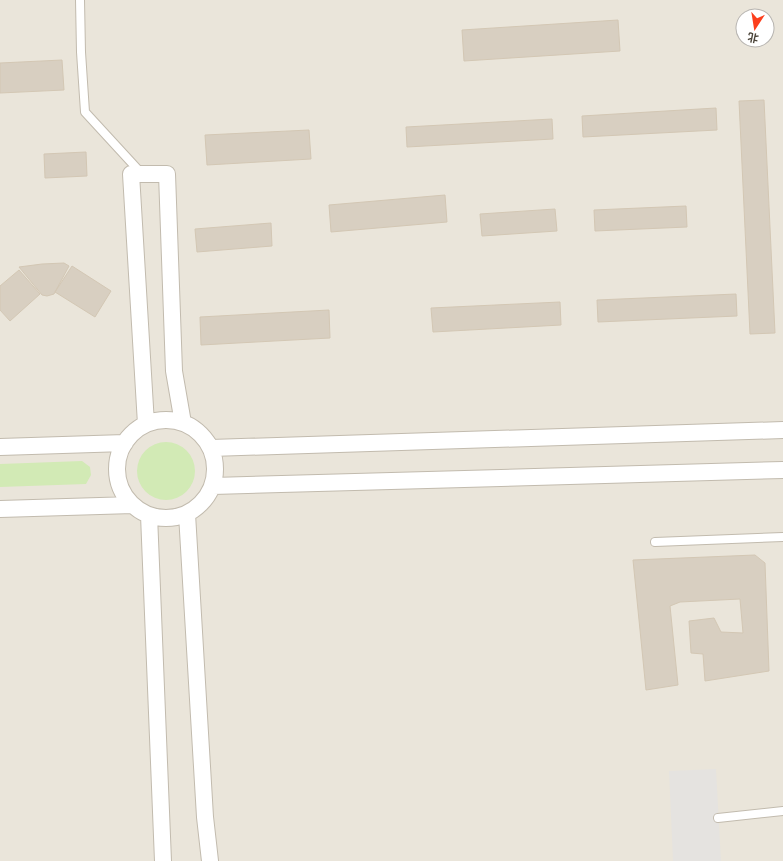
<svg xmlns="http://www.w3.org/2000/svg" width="783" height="861" font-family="'Alegreya Sans','Noto Sans SC',sans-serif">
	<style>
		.residential { fill: #eae5da; fill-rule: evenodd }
		.green { fill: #d2eab5 }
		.parking { fill: #e5e3e0 }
		.building { fill: #d8cfc1; stroke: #d3c7b4 }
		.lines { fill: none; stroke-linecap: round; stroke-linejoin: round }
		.lane-casing { stroke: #c2bbae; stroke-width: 10 }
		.street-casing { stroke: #c2bbae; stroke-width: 18 }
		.lane { stroke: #fff; stroke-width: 8 }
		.street { stroke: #fff; stroke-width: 16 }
	</style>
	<rect width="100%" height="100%" fill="#f6f3ec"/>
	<path class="residential" d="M0 0H783V861H0ZM743 16H767V40H743Z"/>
	<path class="green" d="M137 471a29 29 0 1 1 58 0a29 29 0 1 1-58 0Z
		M82 461 90 467 91 475 86 484 0 487V464Z"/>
	<path class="parking" d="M716 769 721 861H673L669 771Z"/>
	<path class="building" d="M618 20 620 51 464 61 462 30Z
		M62 60 64 90 0 93V63Z
		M764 100 775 333 750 334 739 101Z
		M716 108 717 130 583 137 582 116Z
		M552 119 553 139 407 147 406 127Z
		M309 130 311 159 207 165 205 135Z
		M86 152 87 176 45 178 44 154Z
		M445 195 447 222 331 232 329 205Z
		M686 206 687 227 595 231 594 210Z
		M555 209 557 231 482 236 480 214Z
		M271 223 272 246 197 252 195 229Z
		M64 263 69 266 54 294 47 296 42 295 19 267 42 264Z
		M72 266 111 291 95 317 55 292Z
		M19 270 40 294 10 321 0 310V286Z
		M736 294 737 316 598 322 597 300Z
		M560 302 561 325 433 332 431 308Z
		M329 310 330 338 201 345 200 317Z
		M755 555 765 563 769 671 705 681 703 654 691 653 689 621 714 618 721 632 743 633 740 599 680 602 670 606 678 685 646 690 633 560Z"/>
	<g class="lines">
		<defs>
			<path id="lane" d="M80 0 81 52 85 112 142 174
				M655 542 783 537
				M718 818 783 811"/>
			<path id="street" d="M117 469a49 49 0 1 1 98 0a49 49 0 1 1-98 0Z
				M146 424 131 174H167L174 371 183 423
				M0 447 125 443
				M211 448 783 430
				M213 486 783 470
				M0 509 133 505
				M187 514 205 817 210 861
				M149 515 163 861"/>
		</defs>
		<use href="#lane" class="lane-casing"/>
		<use href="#street" class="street-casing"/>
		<use href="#lane" class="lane"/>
		<use href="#street" class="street"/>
	</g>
	<g transform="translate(755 28) rotate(192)"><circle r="19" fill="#ffffff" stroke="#b7b4b0"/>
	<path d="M0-3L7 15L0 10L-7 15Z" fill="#fc3f1d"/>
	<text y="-6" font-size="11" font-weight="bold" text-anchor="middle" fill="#4b4439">北</text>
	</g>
</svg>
